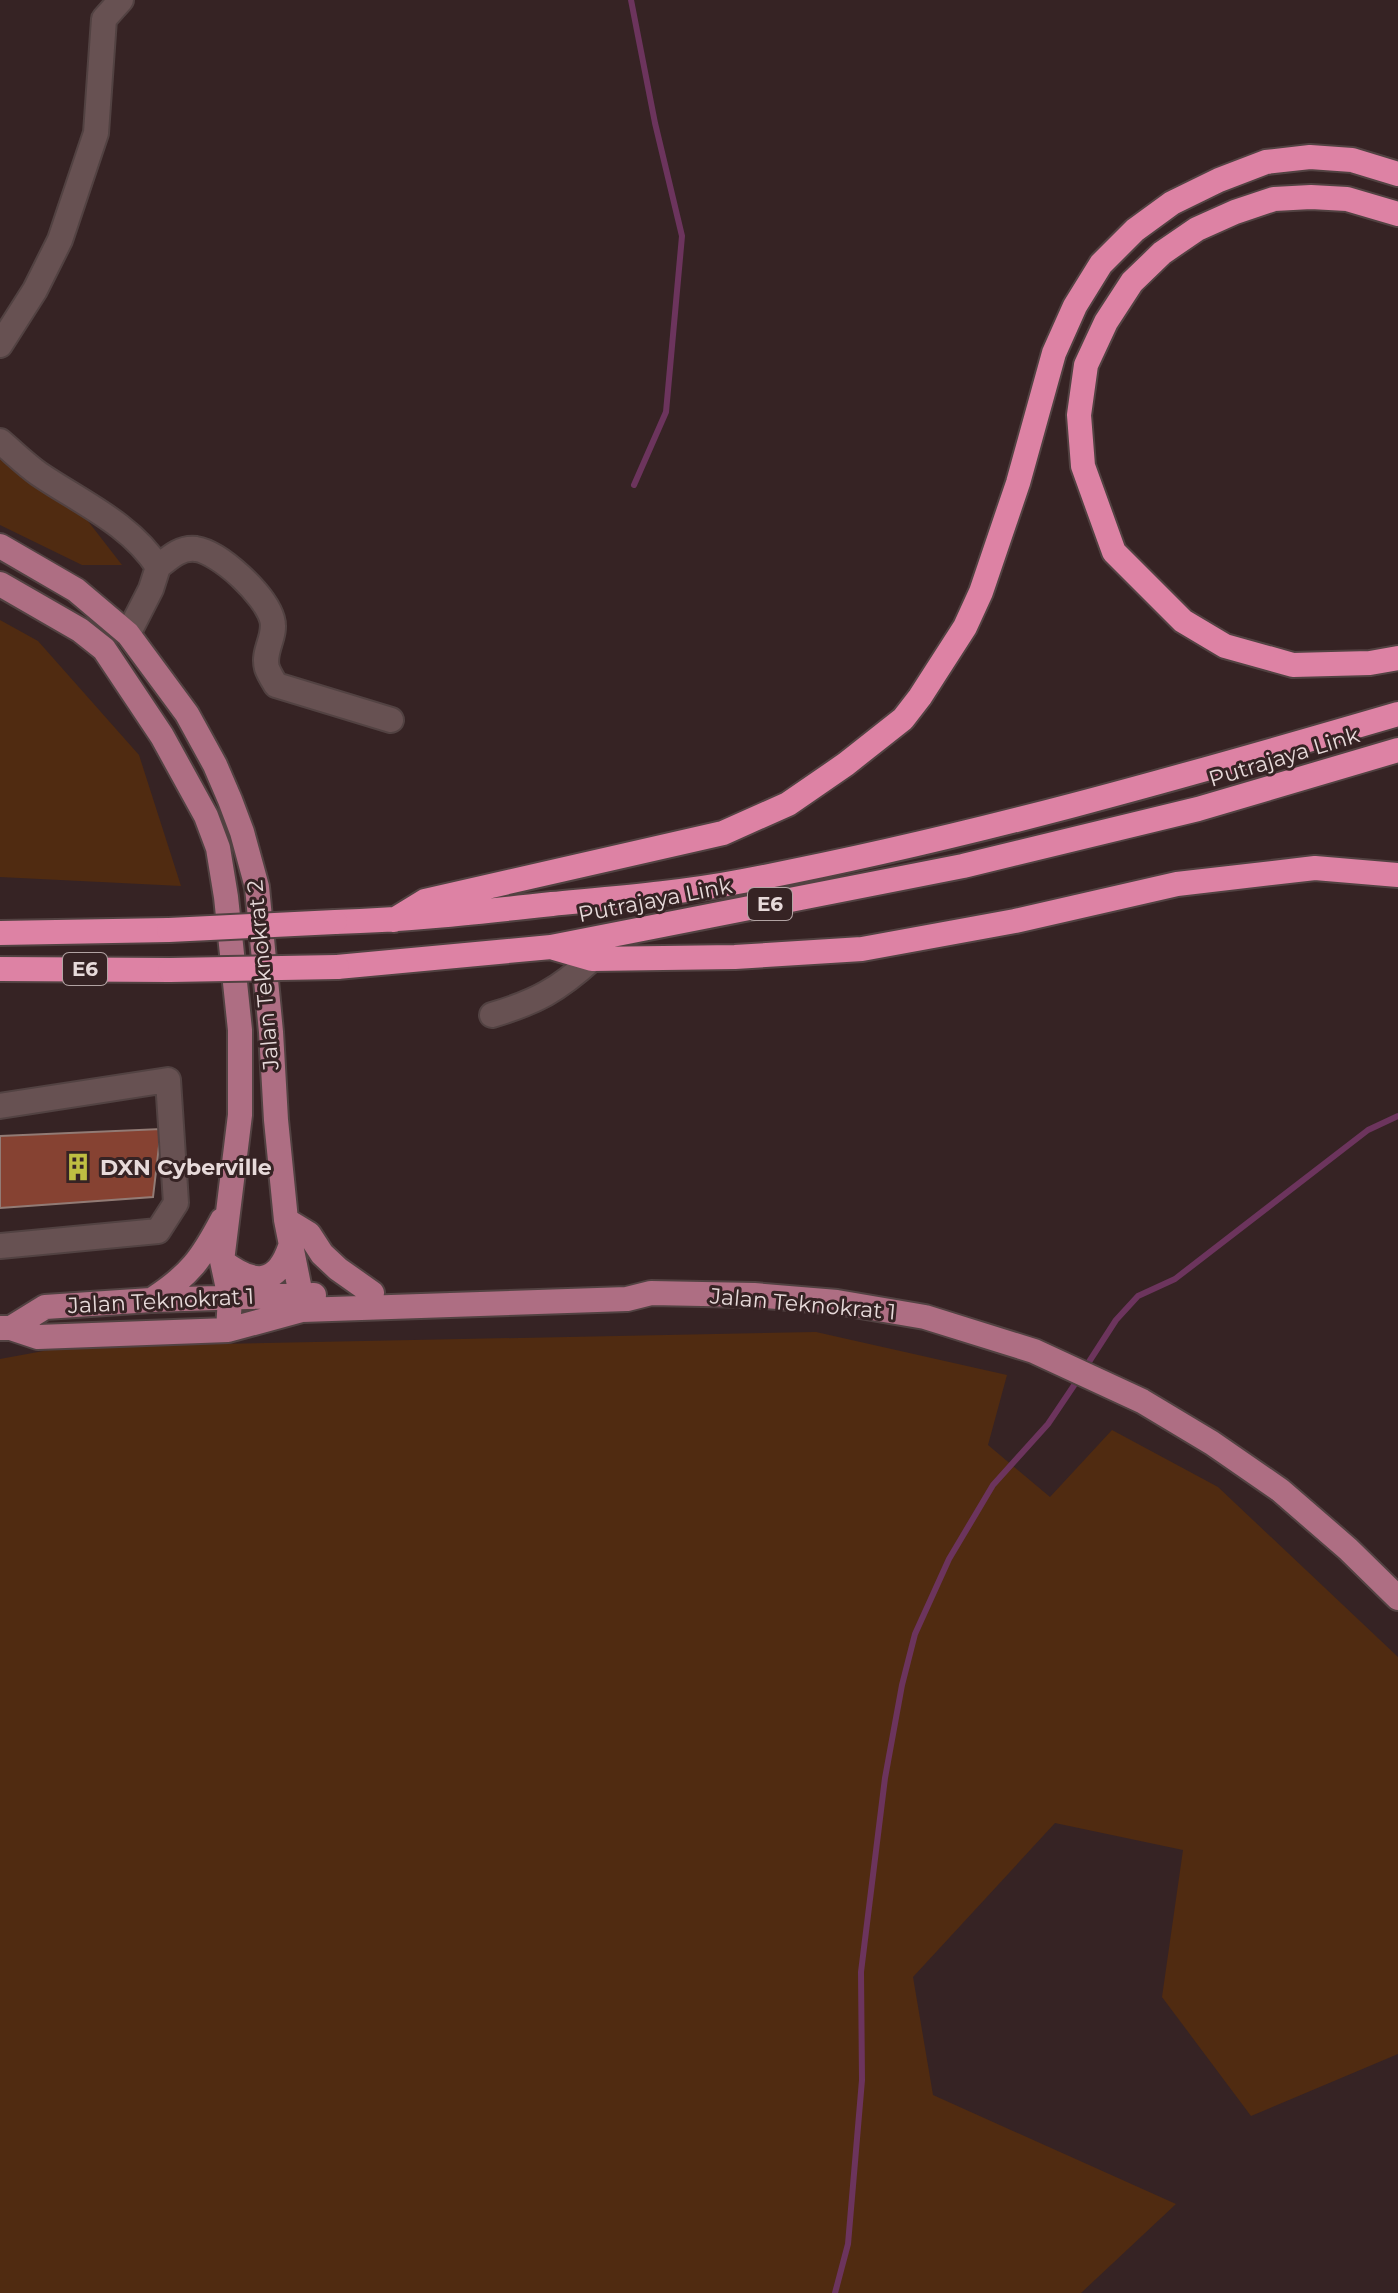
<svg xmlns="http://www.w3.org/2000/svg" width="1398" height="2293" font-family="Montserrat,sans-serif">
	<style>
		.green { fill: #502b11 }
		.lines { fill: none; stroke-linecap: round; stroke-linejoin: round }
		.stream { stroke: #6c345d; stroke-width: 6 }
		.building { fill: #864232; stroke: #927b75; stroke-width: 2 }
		.minor-casing { stroke: #524242; stroke-width: 28 }
		.major-casing { stroke: #524242; stroke-width: 28 }
		.highway-casing { stroke: #524242; stroke-width: 28 }
		.minor { stroke: #675152; stroke-width: 24 }
		.major { stroke: #ae6e83; stroke-width: 24 }
		.highway { stroke: #dd82a4; stroke-width: 24 }
		.highway-bridge-casing { stroke: #524242; stroke-width: 28; stroke-linecap: butt }
		.highway-bridge { stroke: #dd82a4; stroke-width: 24 }
		.labels { text-anchor: middle; dominant-baseline: central; stroke-width: 6; stroke-linejoin: round; paint-order: stroke }
		.shield { fill: #362324; stroke: #b2a3a3; stroke-width: 2 }
		.shield-label { font-size: 20px; font-weight: bold; fill: #e7dada }
		.street-label { font-size: 22px; fill: #e7dada; stroke: #362324 }
		.poi-label { font-size: 22px; font-weight: bold; fill: #e7dada; stroke: #362324; text-anchor: start }
	</style>
	<rect width="100%" height="100%" fill="#362324"/>
	<path class="green" d="M0 450 84 516 122 565H82L0 525Z
		M0 620 38 641 139 755 181 886 0 877Z
		M816 1332 1007 1375 988 1445 1050 1497 1112 1430 1218 1487 1398 1657V2054L1251 2116 1162 1997 1183 1850 1055 1823 913 1977 933 2095 1176 2204 1081 2293H0V1359L65 1347Z"/>
	<g class="lines">
		<path class="stream" d="M631 0 655 123 682 236 666 412 634 485
			M1085 1368 1116 1320 1138 1296 1175 1279 1368 1130 1398 1116
			M835 2293 848 2244 862 2080 861 1972 885 1778 902 1685 915 1634 949 1559 993 1485 1048 1424 1079 1378"/>
	</g>
	<path class="building" d="M161 1129 153 1197 0 1208V1136Z"/>
	<g class="lines">
		<defs>
			<path id="minor" d="M0 345 35 290 60 240 96 133 104 19 121 0
				M0 441C13 452 25 464 39 474 80 502 131 524 158 567L151 589 128 634
				M158 567C169 558 180 547 196 549 221 553 265 595 272 619 277 636 262 651 267 668 269 674 273 680 276 685L391 720
				M492 1015C536 1002 558 990 592 959
				M0 1106 168 1080 176 1203 158 1231 0 1246"/>
			<path id="major" d="M0 546 76 590 128 634 187 714 215 765 230 800 242 832 257 887 271 1032 276 1120 286 1220 301 1295 302 1310
				M0 584 80 630 104 649 162 736 206 816 218 848 226 897 240 1030V1115L222 1261 230 1298 228 1330
				M286 1220 309 1234 322 1254 338 1269 372 1293
				M222 1261C252 1284 276 1288 290 1247
				M153 1299C190 1275 202 1258 222 1220
				M0 1328H11L38 1337 228 1330 302 1310 627 1299 651 1293 754 1295 837 1302 925 1317 1034 1351 1142 1401 1212 1443 1280 1490 1348 1549 1398 1598
				M11 1328 45 1307 151 1300 314 1295"/>
			<path id="highway" d="M1398 214 1347 199 1311 197 1274 199 1235 212 1197 229 1162 253 1132 282 1106 322 1086 365 1079 415 1083 466 1114 552 1183 621 1225 646 1293 665 1370 663 1398 658
				M394 920 425 901 723 833 788 804 846 764 903 719 920 697 965 627 981 592 1018 483 1054 353 1075 306 1101 264 1135 230 1172 203 1219 180 1266 162 1310 157 1352 160 1398 174
				M335 922C408 920 480 912 552 904 615 898 681 893 743 881 965 839 1182 777 1398 714
				M0 933 169 930
				M554 948 592 959 735 957 862 949 1015 921 1177 884 1315 868 1398 875
				M337 967 551 947 963 866 1198 809 1398 750
				M0 969 170 970"/>
		</defs>
		<use href="#minor" class="minor-casing"/>
		<use href="#major" class="major-casing"/>
		<use href="#highway" class="highway-casing"/>
		<use href="#minor" class="minor"/>
		<use href="#major" class="major"/>
		<use href="#highway" class="highway"/>
		<defs>
			<path id="highway-bridge" d="M169 930 335 922
				M170 970 337 967"/>
		</defs>
		<use href="#highway-bridge" class="highway-bridge-casing"/>
		<use href="#highway-bridge" class="highway-bridge"/>
	</g>
	<defs>
		<symbol id="building-bare" viewBox="-9 -9 18 18"><path d="M-4-6H4V6H1V3H-1V6H-4ZM-2.5-4.3h1.7v1.8h-1.7ZM.8-4.3h1.7v1.8H.8ZM-2.5-1h1.7V.8h-1.7ZM.8-1h1.7V.8H.8Z" fill="#bfbe42" stroke="#362324" stroke-width="2.5" paint-order="stroke"/></symbol>
	</defs>
	<g fill-rule="evenodd">
		<use href="#building-bare" x="58" y="1147" width="40" height="40"/>
	</g>
	<g class="labels">
		<g class="shield">
			<rect x="748" y="888" width="44" height="32" rx="6"/>
			<rect x="63" y="953" width="44" height="32" rx="6"/>
		</g>
		<g class="shield-label">
			<text x="770" y="904">E6</text>
			<text x="85" y="969">E6</text>
		</g>
		<g class="street-label">
			<text transform="translate(1284 757) rotate(-17)">Putrajaya Link</text>
			<text transform="translate(655 900) rotate(-11)">Putrajaya Link</text>
			<text transform="translate(263 975) rotate(-95)">Jalan Teknokrat 2</text>
			<text transform="translate(161 1301) rotate(-3)">Jalan Teknokrat 1</text>
			<text transform="translate(803 1304) rotate(5)">Jalan Teknokrat 1</text>
		</g>
		<g class="poi-label">
			<text x="100" y="1167">DXN Cyberville</text>
		</g>
	</g>
</svg>
